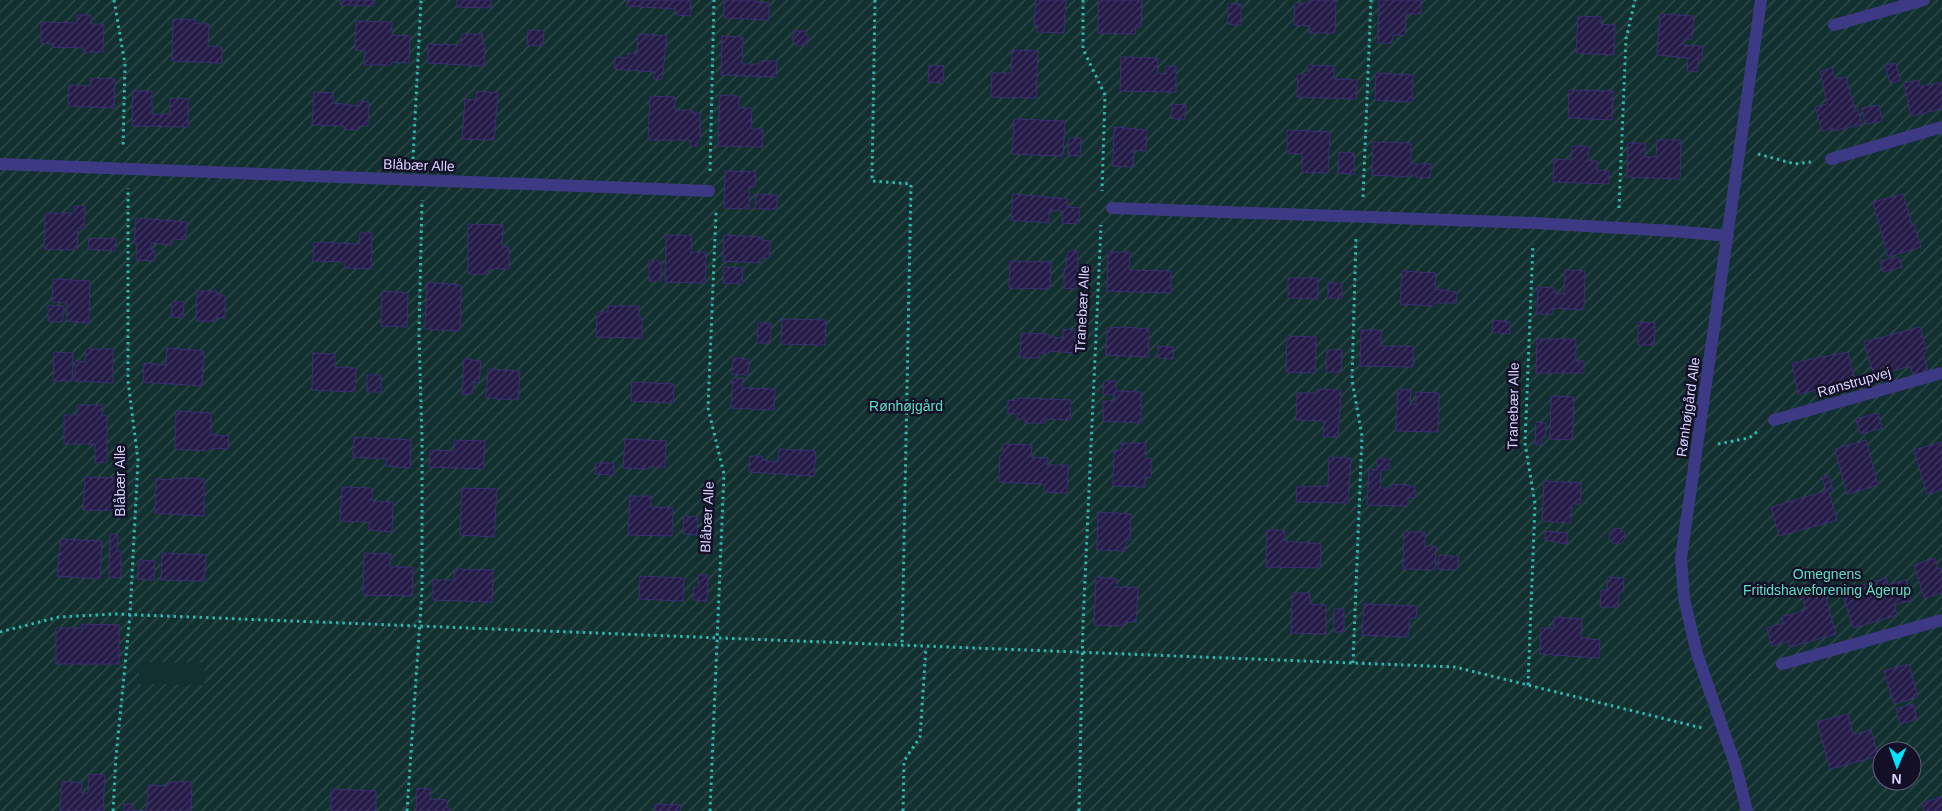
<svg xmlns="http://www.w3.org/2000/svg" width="1942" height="811" font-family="Helvetica,sans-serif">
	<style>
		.garden { fill: url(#garden-furrows); fill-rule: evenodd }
		.pitch { fill: #12302f }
		.building { fill: url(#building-hatch); stroke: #3b2d73 }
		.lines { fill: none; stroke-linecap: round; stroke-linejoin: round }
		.path { stroke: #2fb8b0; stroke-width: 3; stroke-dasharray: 2.5 4; stroke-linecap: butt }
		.lane { stroke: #3d3a85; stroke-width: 12 }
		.street { stroke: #3d3a85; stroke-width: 12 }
		.labels { text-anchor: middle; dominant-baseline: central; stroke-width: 5; stroke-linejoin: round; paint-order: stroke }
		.street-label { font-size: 14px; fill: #d9d4ff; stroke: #130f26 }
		.park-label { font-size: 14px; fill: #5fe0c0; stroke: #130f26 }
	</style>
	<defs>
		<pattern id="garden-furrows" width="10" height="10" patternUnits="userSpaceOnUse" patternTransform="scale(1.25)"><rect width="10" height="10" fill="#12302f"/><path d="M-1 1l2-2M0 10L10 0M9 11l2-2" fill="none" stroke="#344d4e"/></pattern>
		<pattern id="building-hatch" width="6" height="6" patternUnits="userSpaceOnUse" patternTransform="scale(1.25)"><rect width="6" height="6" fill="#241b47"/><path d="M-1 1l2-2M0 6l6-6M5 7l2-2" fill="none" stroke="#433b63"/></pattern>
	</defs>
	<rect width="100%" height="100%" fill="#130f26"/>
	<path class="garden" d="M0 0H1942V811H0ZM1882 751H1912V781H1882Z"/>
	<path class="pitch" d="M139 662 205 663 204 685 139 684Z"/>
	<path class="building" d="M340 0H374V6L340 5Z
		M457 0H491V8L457 7Z
		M627 0H691L690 16 676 15V9L627 6Z
		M724 0H756V2L769 3V20L724 18Z
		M1036 0H1066L1064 33 1037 32 1038 25H1034Z
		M1098 0H1142L1141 27H1136L1135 34 1098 33Z
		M1310 0H1336L1335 33H1309L1310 26 1294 25 1295 3H1310Z
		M1379 0H1421V14H1406L1405 35H1393L1392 43H1378Z
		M1228 4H1241V25L1228 24Z
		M1660 14 1694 16 1692 39H1684L1683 45 1703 46 1702 59H1698L1697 72 1687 71 1688 58 1657 55Z
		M77 15H91V24H104L103 52H83L84 48 52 47V44L41 43V22L77 23Z
		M1578 16 1601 17V24L1615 25 1614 55 1576 53Z
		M173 19 196 20 195 23 209 24 208 46 222 47V63L172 61Z
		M356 21 392 22V35L410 36 409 63 392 62 391 65H364L365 50H355Z
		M528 30 544 31 543 46 527 45Z
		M796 31H805L809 39 805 46H796L792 38Z
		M462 34H483L482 44 485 45 484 66 428 63V44L461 45Z
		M638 34 667 36 662 79H654V72L614 69 615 57 628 58V53H637Z
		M722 36 743 37 742 64H759V61H777L776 77 721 75Z
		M1012 50 1038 51 1036 98 991 97 992 73H1011Z
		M1121 57 1158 58 1157 73 1166 74V66H1176V92L1120 91Z
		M1896 63 1900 81 1890 83 1885 65Z
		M929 65 944 66 943 83 928 82Z
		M1308 65 1334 66V79L1357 80 1356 99 1297 97 1298 74H1308Z
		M1832 68 1835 79 1846 77 1855 111 1858 110 1862 124 1834 131 1833 128 1822 131 1815 107 1827 104 1820 72Z
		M1376 73 1413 75 1412 102 1375 100Z
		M91 78 115 79 114 108 68 106 69 85 90 86Z
		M1918 80 1920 87 1942 82V109L1911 116 1904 83Z
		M1569 90 1613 91 1612 120 1568 118Z
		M133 91H152V114H170V98L188 99V127L132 126Z
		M477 91 498 93 494 140 462 139 465 99 476 100Z
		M314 92 333 93V103L358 106V101L369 102 368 126H358V130L344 129V126L312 125Z
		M720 95 739 96V108H752L751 129H763L762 147 718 146Z
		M650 96 675 97V110H693V113H700V140H698L697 146H690V140H648Z
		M1172 104 1186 105 1184 120 1171 118Z
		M1879 105 1882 121 1865 124 1862 108Z
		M1014 119 1065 121 1063 156 1012 154Z
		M1114 127 1147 130 1146 151 1134 150 1133 167 1113 166Z
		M1287 130 1330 132 1328 173 1302 172V154L1287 153Z
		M1069 138H1081L1080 156 1068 155Z
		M1657 140H1681L1680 179 1627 177 1628 143H1645V157H1656Z
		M1373 142 1411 143V164H1431L1430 178 1416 177V175H1411L1410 177 1372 175Z
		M1572 146H1589L1588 161H1597V170L1609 171V184L1553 182 1554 159 1571 160Z
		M1339 152 1354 153V174L1338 173Z
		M725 171 756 172 755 187 749 186V209L724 208Z
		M756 194 777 195V209H755Z
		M1013 194 1068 199 1067 207 1080 208 1078 224 1062 223 1063 211 1049 210V223L1011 220Z
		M1903 194 1912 225 1914 224 1921 247 1888 257 1873 202Z
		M74 206H85L84 229 78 228 77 250 44 249 45 213H74Z
		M136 218 187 222 185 240 172 239V245L151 243V250H155V261L136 260 137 243H134Z
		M468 224 503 225 502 247H509V269H489L488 274H468Z
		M360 233H372L371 269 345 268V262L313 261 314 242 359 244Z
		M666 235 692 236 691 252H706L705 283 665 282Z
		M724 235 761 237V240L770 241 769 258H760V263L723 261Z
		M89 238 116 239 115 251 88 249Z
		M1069 251H1078L1076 289 1064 288V269H1066L1067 255Z
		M1108 252H1130L1129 270 1171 271V293L1107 291Z
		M1899 257 1902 267 1883 272 1880 261Z
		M649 261H661V281H649Z
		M1010 261 1051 262 1050 289 1009 288Z
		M724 267 743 268 742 284 723 283Z
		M1565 270 1585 271 1584 310 1553 308V314H1537L1538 287 1555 288V293L1564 294Z
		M1402 271 1436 273 1435 289 1457 292 1456 303H1434V306L1400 304Z
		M1288 278H1318V299L1288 298Z
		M53 279 90 281 89 323 67 321V303L52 302Z
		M427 282 461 285 460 331 425 329Z
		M1328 283H1342V298H1328Z
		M197 291H217V295H225V318H216V321H196Z
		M382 291 408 293 407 327 381 326Z
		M172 302H184L183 318 171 317Z
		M48 305 64 306 62 322 48 321Z
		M608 306H639V318H642V338L596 337 597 312H608Z
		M782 319 826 320 825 345 781 344Z
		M1493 320 1510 322V334L1492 332Z
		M1638 322 1655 323 1654 345H1638Z
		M758 323H771L770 343H757Z
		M1124 327 1149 329 1148 357 1106 355 1107 328Z
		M1920 327 1927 352 1923 354 1928 371 1913 375 1910 366 1874 376 1864 342Z
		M1063 329 1075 330 1074 353 1049 351V353H1039V358H1020L1021 333 1049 334V337L1063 338Z
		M1361 330H1381V346H1413V367L1360 366Z
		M1287 336 1316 337 1315 373 1286 372Z
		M1537 339H1576V361H1584V373H1536Z
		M1158 346 1173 347V359L1158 358Z
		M167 348 204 351 202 386 143 382 144 363 166 365Z
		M86 349H113V383L75 381V361L85 362Z
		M1327 350H1342L1341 372H1326Z
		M54 352 73 353 72 381H53Z
		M1848 352 1855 382 1798 394 1792 363Z
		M313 353 335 354V367L356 368 355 392 312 390Z
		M733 358 749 359 748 375 732 374Z
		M464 359 481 361 479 383 474 382 472 394H462Z
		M488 369 520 371 518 400 486 398Z
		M367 375H381V392H367Z
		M733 378H743L742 388 775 389 774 410 731 408Z
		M1104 381H1116V391L1141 392V423L1103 421V401H1114L1115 395 1103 394Z
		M632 382 674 384 673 403 631 401Z
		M1317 389 1341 390 1338 437H1323L1324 421 1296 420 1297 393H1317Z
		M1398 389 1411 390 1410 404H1416V392L1439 393 1438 432 1396 431Z
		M1551 396 1574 397 1572 440 1550 439Z
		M1018 398 1071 400 1070 420 1045 419V423H1025V419H1017L1018 414H1008V400L1018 401Z
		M77 405H102V415L107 416V462L95 463V444H64V415H77Z
		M176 411 211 413V435L229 436 228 449 210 448 209 451 175 449Z
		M1878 413 1882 428 1860 434 1856 419Z
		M1536 422 1546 423 1545 438 1542 437 1541 445H1535Z
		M354 437 411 440 410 468 386 466 387 459 353 457Z
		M625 439 666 441 665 467H649V469L623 468Z
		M454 440 485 441 483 469 429 467 430 450 454 451Z
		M1866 440 1878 485 1847 494 1835 449Z
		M1942 442V490L1927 494 1914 450Z
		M1122 443H1146L1145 458H1151V477H1145V487L1113 486 1114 450H1121Z
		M1003 444 1032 445 1031 457 1048 458 1047 465H1068L1067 493 1044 492V484L999 482 1000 455H1003Z
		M779 449 816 451 814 476 749 472 750 456H762V460L778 462Z
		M1329 457 1351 458 1348 503 1296 502 1297 487 1328 486Z
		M1377 459H1390L1389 470H1381L1380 488H1392V484L1409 485V486L1415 487V498L1408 497V506L1367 505 1369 469 1377 470Z
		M596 463H614V475L595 474Z
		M1828 475 1833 492 1829 493 1837 520 1779 536 1771 507 1826 491 1822 476Z
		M85 477 125 478 124 511 83 510Z
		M174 478 204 479V516L155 513 156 479 174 480Z
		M1544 481 1581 483 1580 504H1572L1570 523 1542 521Z
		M342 487 372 488V501L393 502 392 532 369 530V522L340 521Z
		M462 488 497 489 494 537 460 535Z
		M630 496H651V507L673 508 672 536 628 535Z
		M1098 512 1131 514 1130 540H1126V551L1097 550Z
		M684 516 698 517 697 535 683 534Z
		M1609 536a8 8 0 1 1 16 0a8 8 0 1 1-16 0Z
		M1267 530H1285L1284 541 1321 544 1320 568 1266 567Z
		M1545 531 1568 533 1567 544 1545 540Z
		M1404 532H1425V546H1436L1435 570 1403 569Z
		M110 534 118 535 117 551H121V578L109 577Z
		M61 539 102 541 100 579 57 576Z
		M162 553 206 555 204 581 161 580Z
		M364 553 391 554 390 567H413L412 596 363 595Z
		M1439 555 1459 557 1457 570 1438 569Z
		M1935 558 1938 569 1941 568 1942 571V593L1924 598 1914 565Z
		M139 560 155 561 154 580 138 579Z
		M455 569 493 570 492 602 433 600V580H454Z
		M698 575H708L707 601 693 600 694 587H698Z
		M640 576 684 578 683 601 639 599Z
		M1096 577 1117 579 1116 587 1138 588 1136 622H1124V626L1094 625Z
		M1608 577 1624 578 1623 592H1619L1618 607H1600L1601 590H1607Z
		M1886 578 1888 585 1906 580 1912 600 1894 605 1897 615 1853 628 1842 591Z
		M1822 584 1836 634 1790 647 1788 641 1772 646 1767 628 1783 623 1782 617 1806 610 1800 590Z
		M1292 593H1310V604L1326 605V634L1291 633Z
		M1364 604 1417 606 1416 618H1410L1408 637 1362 635Z
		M1334 609H1344V632H1334Z
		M1554 617 1582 619 1581 638 1600 640 1599 658 1540 654 1541 628 1554 629Z
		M82 624 119 625V664H56V628H82Z
		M1909 664 1918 697 1894 704 1884 671Z
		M1913 704 1917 719 1900 724 1896 709Z
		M1848 714 1853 735 1871 730 1878 756 1830 769 1817 722Z
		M89 774 105 775 103 811H60L62 781 82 783 81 793H88Z
		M168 782H192L191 811H124V804H133V810L147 811 148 785 167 786Z
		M417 788 431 789 430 799 447 800V808H450L449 811H416Z
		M331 789 376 791V811H331Z
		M1942 797V811H1924L1922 803Z
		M655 804 681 805 680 811H655Z"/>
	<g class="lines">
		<path class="path" d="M114 0 125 64 123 148
			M875 0 872 181 911 184 902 646
			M1083 0V49L1105 95 1102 191
			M1758 154 1795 164 1811 162
			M413 159 421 0
			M710 171 714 0
			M1363 197 1371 0
			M1619 208 1626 39 1635 0
			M1718 444 1749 438 1757 432
			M0 632 59 617 115 614 1455 667 1702 728
			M1353 663 1362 436 1352 380 1356 237
			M1528 685 1535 504 1525 443 1533 244
			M113 811 116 757 130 615 138 460 128 381V188
			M407 811 422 591V439L419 336 422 200
			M710 811 724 474 708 408 716 213 715 209
			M903 811 904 761 920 737 926 647
			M1079 811 1083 624 1101 225"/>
		<path class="lane" d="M0 164 709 191
			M1112 208 1534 223 1673 231 1728 236
			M1747 811 1736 767 1697 654 1684 598 1681 558 1761 0"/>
		<path class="street" d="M1834 25 1924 0
			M1831 159 1942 127
			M1774 420 1942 373
			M1782 664 1942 620"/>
	</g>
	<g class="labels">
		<g class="street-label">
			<text transform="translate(419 165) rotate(2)">Blåbær Alle</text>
			<text transform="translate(1082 309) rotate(-87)">Tranebær Alle</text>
			<text transform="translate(1854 382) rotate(-16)">Rønstrupvej</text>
			<text transform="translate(1513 406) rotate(-89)">Tranebær Alle</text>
			<text transform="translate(1688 407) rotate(-82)">Rønhøjgård Alle</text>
			<text transform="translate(120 481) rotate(-90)">Blåbær Alle</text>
			<text transform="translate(707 517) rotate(-87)">Blåbær Alle</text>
		</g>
		<g class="park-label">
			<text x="906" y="406">Rønhøjgård</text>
			<text x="1827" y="574">Omegnens<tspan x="1827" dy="16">Fritidshaveforening Ågerup</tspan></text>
		</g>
	</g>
	<g transform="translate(1897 766) rotate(182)"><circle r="24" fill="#130f26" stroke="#625e7d"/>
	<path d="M0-4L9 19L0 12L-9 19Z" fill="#00e5ff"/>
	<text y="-8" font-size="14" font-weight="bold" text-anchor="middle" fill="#d9d4ff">N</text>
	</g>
</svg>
